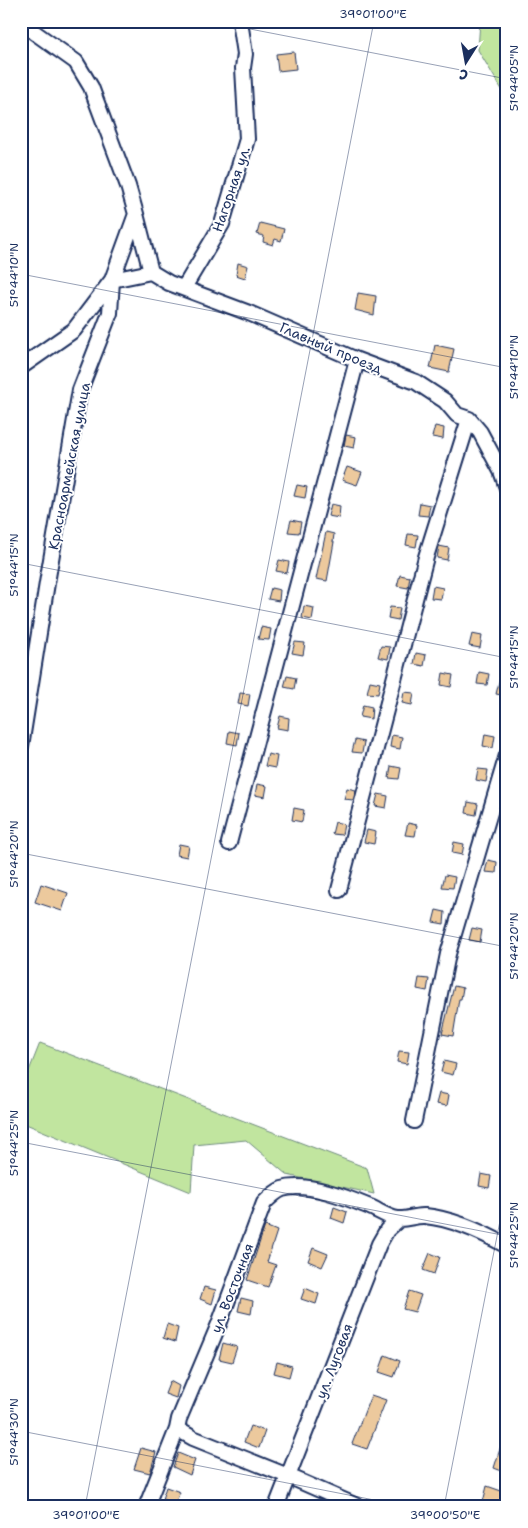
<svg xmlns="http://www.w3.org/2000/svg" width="528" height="1528" font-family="'Shantell Sans',sans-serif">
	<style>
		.green { fill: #c1e59f; stroke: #6e8a7e }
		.building { fill: #ecc99d; stroke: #1b2f5e }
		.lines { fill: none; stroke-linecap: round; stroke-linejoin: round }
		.street-casing { stroke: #1b2f5e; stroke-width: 18 }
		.street { stroke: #fff; stroke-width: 14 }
		.ticks { fill: none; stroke: #1b2f5e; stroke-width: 1; stroke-opacity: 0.45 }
		.labels { text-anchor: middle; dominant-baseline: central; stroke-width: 4; stroke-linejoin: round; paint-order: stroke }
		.street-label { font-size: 14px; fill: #1b2f5e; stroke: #fff }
		.neatline { fill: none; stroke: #1b2f5e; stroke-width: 2 }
		.ticks-label { font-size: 12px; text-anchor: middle; fill: #1b2f5e }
	</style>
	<rect width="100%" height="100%" fill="#fff"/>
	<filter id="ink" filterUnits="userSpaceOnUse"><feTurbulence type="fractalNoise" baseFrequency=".02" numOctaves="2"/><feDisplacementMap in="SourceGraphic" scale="10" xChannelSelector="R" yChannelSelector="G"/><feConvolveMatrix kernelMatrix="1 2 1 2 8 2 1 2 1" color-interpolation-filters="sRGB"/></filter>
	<g filter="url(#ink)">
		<path class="green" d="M480 21H507V98L478 50Z
			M40 1043 367 1168 374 1194 287 1175 246 1140 194 1145 191 1192 21 1122V1086H23Z"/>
		<path class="building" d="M294 52 296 69 278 71 276 54Z
			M260 223 284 229 281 241 275 239 273 245 263 242 264 236 257 234Z
			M238 263 248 266 245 278 236 275Z
			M358 293 376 296 374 315 355 310Z
			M435 345 454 349 449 372 430 368Z
			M435 426 444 428 443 439 432 437Z
			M346 435 356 437 354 448 344 446Z
			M347 467 362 472 357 485 342 480Z
			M297 485 307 487 305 498 294 496Z
			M420 503 430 505 428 516 418 515Z
			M331 504 340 506 339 518 328 516Z
			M291 520 301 522 299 533 288 532Z
			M326 532 334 534 333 542H334L327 581 316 579Z
			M408 534 418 535 416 547 406 545Z
			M439 546 449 548 447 560 437 558Z
			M279 560 289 562 287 573 276 571Z
			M400 575 410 577 408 588 397 586Z
			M433 586 443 588 441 599 431 598Z
			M271 588 280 590 279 601 268 599Z
			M304 606 314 608 312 620 302 618Z
			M390 607 400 608 398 620 388 618Z
			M261 627 271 629 269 640 258 639Z
			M472 634 482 636 480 648 469 646Z
			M295 642 305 643 303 655 292 653Z
			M381 646 390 647 388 659 378 657Z
			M416 653 426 655 424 666 414 664Z
			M503 666 507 667V696L496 694Z
			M479 672 489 674 487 685 477 684Z
			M443 673 453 675 451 687 441 685Z
			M287 676 296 678 294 689 284 687Z
			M370 681 380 683 378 694 367 693Z
			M404 692 414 693 412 705 402 703Z
			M240 693 250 694 248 706 238 704Z
			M363 705 372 707 371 719 360 717Z
			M280 716 289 718 288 730 277 728Z
			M229 731 239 733 237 745 227 743Z
			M485 734 495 736 493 748 483 746Z
			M392 735 402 737 400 749 390 747Z
			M355 740 364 742 362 753 352 752Z
			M268 754 277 756 275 768 265 766Z
			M391 766 401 768 399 779 389 778Z
			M478 769 488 770 486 782 476 780Z
			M257 784 267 786 265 797 255 795Z
			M347 788 356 790 353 800 344 799Z
			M378 794 388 796 386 808 375 806Z
			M468 802 478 804 476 815 466 813Z
			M294 808 304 810 302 822 292 820Z
			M335 822 344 824 342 835 332 834Z
			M408 823 417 825 415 836 405 835Z
			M367 830 376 832 374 844 364 842Z
			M454 842 464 844 462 855 452 853Z
			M179 844 189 846 187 857 177 855Z
			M488 860 497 862 496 873 485 872Z
			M445 875 455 877 453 888 442 887Z
			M41 884 68 893 62 911 35 902Z
			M436 910 445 912 444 924 433 922Z
			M472 928 482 930 480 942 469 940Z
			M419 978 429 979 427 991 417 989Z
			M454 986 463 988 461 999H459L453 1036 442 1034Z
			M399 1051 409 1052 407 1064 397 1062Z
			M444 1061 456 1064 453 1075 441 1072Z
			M439 1093 449 1095 447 1106 436 1104Z
			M481 1174 491 1176 489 1188 479 1186Z
			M334 1207 347 1212 344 1223 331 1218Z
			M265 1226 277 1231 267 1262 276 1265 268 1287 247 1280Z
			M313 1248 328 1254 322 1267 308 1261Z
			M430 1253 440 1257 434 1274 423 1270Z
			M204 1287 216 1290 212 1304 200 1299Z
			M305 1288 319 1294 316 1304 301 1299Z
			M409 1291 421 1295 415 1312 403 1309Z
			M241 1298 253 1301 251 1314 238 1311Z
			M167 1324 178 1328 175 1342 163 1338Z
			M223 1343 237 1347 232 1362 219 1359Z
			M385 1355 400 1361 394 1377 379 1372Z
			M277 1362 292 1366 289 1377 274 1373Z
			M170 1381 179 1386 176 1398 165 1394Z
			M371 1395 386 1400 367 1449 352 1444Z
			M250 1426 265 1431 259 1448 244 1442Z
			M504 1436H507V1473L494 1468Z
			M141 1448 156 1452 150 1473 134 1469Z
			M178 1453 195 1460 190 1475 173 1467Z
			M487 1486 507 1493 504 1507H496L483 1502Z
			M166 1487 180 1492 175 1504 162 1499Z"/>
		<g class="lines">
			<defs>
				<path id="street" d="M136 214 151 272
					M112 280 151 272 169 283 249 313 357 360 416 382 445 401 457 415 469 419 480 432 501 471 507 488
					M183 288 188 281 222 224 247 139 243 68 245 54 240 21
					M21 367 74 330 112 280
					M21 746 47 583 80 390 110 313 112 280 136 214 128 186 91 87 76 62 27 27 23 21
					M229 843 357 360
					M339 890 426 557 469 419
					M414 1121 448 954 507 755
					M177 1429 193 1438 288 1476 359 1507
					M146 1507 177 1429 179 1419 219 1324 264 1203C269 1198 275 1192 282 1189 306 1181 348 1198 370 1207 379 1211 389 1218 398 1219 407 1220 416 1215 425 1216 454 1219 482 1232 507 1246
					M276 1507 379 1244 387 1230 399 1219"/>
			</defs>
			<use href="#street" class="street-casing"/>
			<use href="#street" class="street"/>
		</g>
	</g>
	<path class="ticks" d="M209 21 507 79M21 274 507 368M21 563 507 658M21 853 507 947M21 1142 507 1236M21 1431 410 1507M85 1507 374 21M444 1507 507 1185"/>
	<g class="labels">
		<g class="street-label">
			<text transform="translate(231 189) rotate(-71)">Нагорная ул.</text>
			<text transform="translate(331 348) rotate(23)">Главный проезд</text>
			<text transform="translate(69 466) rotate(-79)">Красноармейская улица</text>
			<text transform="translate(232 1288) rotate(-69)">ул. Восточная</text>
			<text transform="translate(334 1361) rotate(-69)">ул. Луговая</text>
		</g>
	</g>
	<rect width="528" height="1528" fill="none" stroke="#fff" stroke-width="55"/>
	<g transform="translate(466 62) rotate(191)" stroke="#ffffff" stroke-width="4" paint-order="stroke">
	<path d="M0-4L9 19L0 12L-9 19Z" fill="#1b2f5e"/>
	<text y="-8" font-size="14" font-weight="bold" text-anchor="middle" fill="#1b2f5e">С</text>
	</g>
	<rect x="28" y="28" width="472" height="1472" class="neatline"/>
	<g class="ticks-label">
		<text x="373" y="18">39°01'00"E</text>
		<text transform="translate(514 78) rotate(-90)" y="4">51°44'05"N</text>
		<text transform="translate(14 275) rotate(-90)" y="4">51°44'10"N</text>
		<text transform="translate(514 367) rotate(-90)" y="4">51°44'10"N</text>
		<text transform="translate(14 565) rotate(-90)" y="4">51°44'15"N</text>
		<text transform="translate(514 657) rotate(-90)" y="4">51°44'15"N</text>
		<text transform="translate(14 854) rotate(-90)" y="4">51°44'20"N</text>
		<text transform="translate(514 946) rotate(-90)" y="4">51°44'20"N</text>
		<text transform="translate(14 1143) rotate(-90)" y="4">51°44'25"N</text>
		<text transform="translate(514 1235) rotate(-90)" y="4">51°44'25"N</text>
		<text transform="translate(14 1432) rotate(-90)" y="4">51°44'30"N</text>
		<text x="86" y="1519">39°01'00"E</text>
		<text x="445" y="1519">39°00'50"E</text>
	</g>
</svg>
